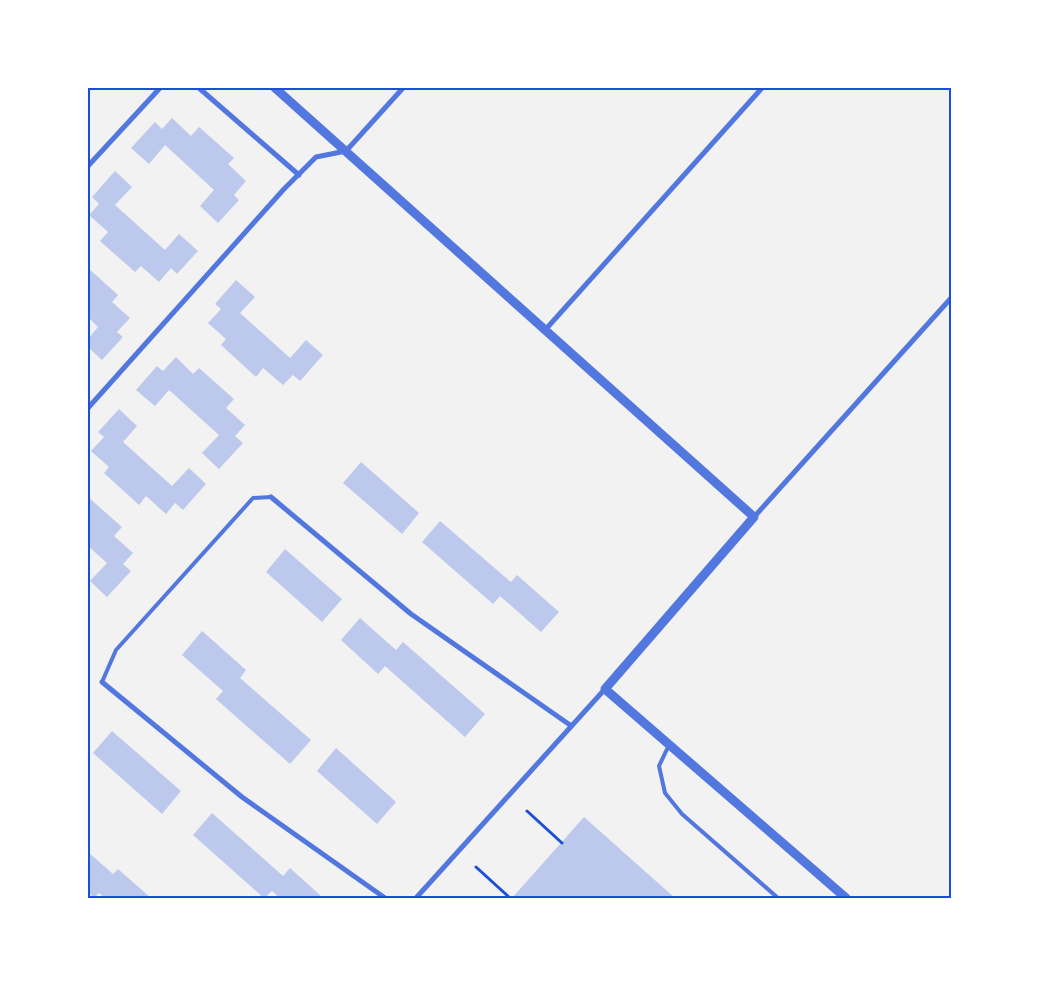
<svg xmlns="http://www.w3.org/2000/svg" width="1039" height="986" font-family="Poppins,sans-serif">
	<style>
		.building { fill: #bdc9ec }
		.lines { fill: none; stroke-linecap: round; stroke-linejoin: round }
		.path { stroke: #1d4ed8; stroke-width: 3 }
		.service { stroke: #5277de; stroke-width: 4 }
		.minor { stroke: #5277de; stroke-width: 5 }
		.tertiary { stroke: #5277de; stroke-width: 9 }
		.neatline { fill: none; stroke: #1d4ed8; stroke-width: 2 }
	</style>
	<rect width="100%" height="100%" fill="#f2f2f2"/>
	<path class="building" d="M172 118 191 136 199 127 234 158 228 164 246 181 234 195 239 200 218 223 200 206 214 190 165 145 149 164 131 148 155 122 162 129Z
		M115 171 132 187 115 205 165 250 179 234 198 251 177 274 171 268 159 282 141 266 135 272 100 241 108 232 89 215 99 204 92 197Z
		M88 268 118 295 112 302 130 318 117 332 123 337 102 360 88 347V339L98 327 88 317Z
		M236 280 255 297 240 313 290 358 306 340 323 355 300 381 293 375 283 385 263 368 256 377 221 345 226 339 208 323 221 309 215 304Z
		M176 357 193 374 199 368 234 399 226 408 245 425 235 436 243 443 219 469 202 453 219 435 169 390 155 406 136 390 157 366 163 371Z
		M119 409 137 426 123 442 172 486 189 468 206 484 183 510 175 503 166 514 146 496 139 505 104 473 109 467 91 451 104 437 98 432Z
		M361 462 419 513 402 534 343 483Z
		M88 497 122 527 114 536 133 553 123 564 131 571 107 597 90 581 107 563 88 546Z
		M440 521 511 582 517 575 559 612 541 632 500 596 493 604 422 542Z
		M285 549 342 599 322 622 266 572Z
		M360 618 396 650 403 642 485 714 465 737 385 666 378 674 341 640Z
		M202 631 246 670 240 678 311 740 290 764 216 699 223 691 182 655Z
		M112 731 181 791 162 814 93 753Z
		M336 748 396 802 377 824 317 771Z
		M212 813 283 876 290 868 321 896 318 898H280L272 891 264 898 193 835Z
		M584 817 675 898H566L564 896 562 898H512Z
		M88 852 113 874 118 869 151 898H105L99 893 94 898 88 892Z"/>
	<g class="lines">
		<path class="path" d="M527 811 562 843
			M476 867 510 898"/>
		<path class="service" d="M102 682 116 650 253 498 271 497
			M669 745 659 766 665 793 682 814 778 898"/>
		<path class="minor" d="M199 88 299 175
			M88 166 160 88
			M546 329 762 88
			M88 408 284 189 316 157 346 151 403 88
			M271 497 411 614 570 725
			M754 517 952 297
			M102 682 242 797 385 898
			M416 898 605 689"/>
		<path class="tertiary" d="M275 88 754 517 605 689 846 898"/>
	</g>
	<rect width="1039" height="986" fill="none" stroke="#ffffff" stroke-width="178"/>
	<rect x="89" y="89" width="861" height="808" class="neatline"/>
</svg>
